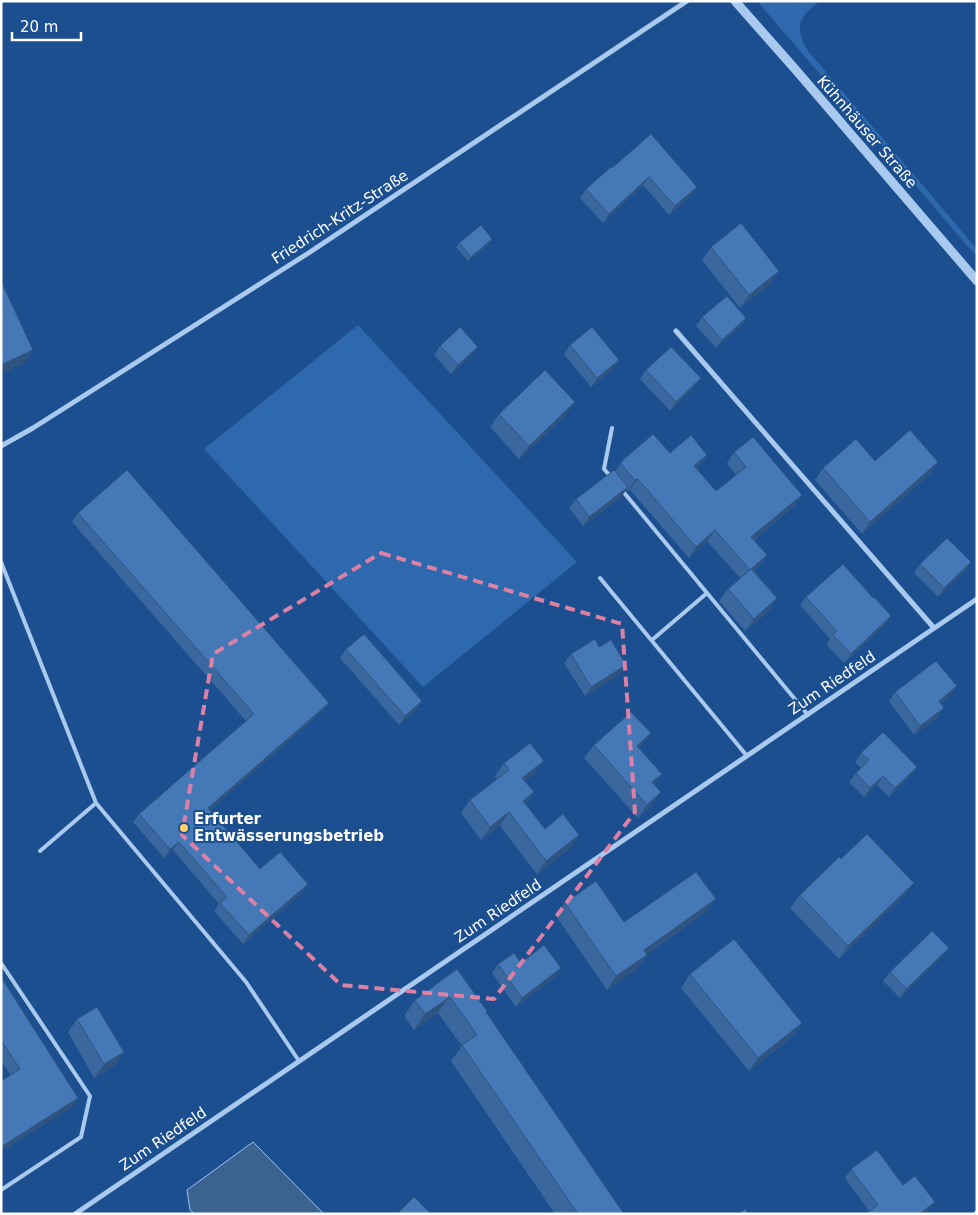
<svg xmlns="http://www.w3.org/2000/svg" width="978" height="1215" font-family="'DejaVu Sans',sans-serif">
	<style>
		.green { fill: #2e69ad }
		.water { fill: #3c6290; stroke: #9cc4f0 }
		.lines { fill: none; stroke-linecap: round; stroke-linejoin: round }
		.service { stroke: #a9c9ee; stroke-width: 4 }
		.minor { stroke: #a9c9ee; stroke-width: 5 }
		.tertiary { stroke: #a9c9ee; stroke-width: 9 }
		.wall { fill: #3a679d }
		.shaded-wall { fill: #305480 }
		.building { fill: #4478b7; stroke: #305480 }
		.marked { fill: none; stroke: #dd80a5; stroke-width: 4; stroke-dasharray: 10 6; stroke-linejoin: round }
		.poi-dot { fill: #ffd166; stroke: #1b4f8f; stroke-width: 2 }
		.labels { text-anchor: middle; dominant-baseline: central; stroke-width: 4; stroke-linejoin: round; paint-order: stroke }
		.street-label { font-size: 15px; fill: #fff; stroke: #1b4f8f }
		.poi-label { font-size: 15px; font-weight: bold; fill: #fff; stroke: #1b4f8f; text-anchor: start }
	</style>
	<rect width="100%" height="100%" fill="#1b4f8f"/>
	<path class="green" d="M757 1H792L794 3 796 1H820C798 18 794 26 808 51L977 249V257Z
		M358 325 577 562 423 687 204 449Z"/>
	<path class="water" d="M253 1142 324 1214H195L190 1210 187 1190Z"/>
	<g class="lines">
		<path class="service" d="M612 478 604 469 612 428
			M621 489 707 593
			M1 562 96 803 246 982 299 1061
			M600 578 747 756
			M652 640 707 593 808 715
			M40 851 96 803
			M1 963 90 1096 81 1137 1 1190
			M975 1214 977 1212"/>
		<path class="minor" d="M676 331 934 628
			M1 446 33 428 307 254 687 1
			M75 1214 977 599"/>
		<path class="tertiary" d="M735 1 795 69 977 281"/>
	</g>
	<path class="wall" d="M651 134 691 196 669 215 643 185 603 223 580 198 586 189 612 168Z
		M459 243 489 244 468 261 456 247Z
		M711 247 779 271 770 284 740 308 702 260Z
		M702 317 746 318 740 327 716 348 696 326Z
		M570 345 619 360 613 369 591 387 564 354Z
		M440 346 471 356 451 374 434 355Z
		M646 370 694 387 670 411 640 379Z
		M499 414 566 415 519 459 490 427Z
		M734 452 802 495 794 506 754 540 767 555 759 566 754 571 777 598 769 611 745 631 719 601 728 589 740 578 707 541 689 558 630 490 628 491 626 490 622 496 583 526 569 508 576 499 615 472 622 461 670 453 707 455 699 466 696 468 716 491 736 475 727 463Z
		M938 462 930 474 862 534 815 480 823 468Z
		M78 513 329 703 323 711 210 810 260 869 308 884 302 893 243 944 214 911 219 904 173 850 164 858 133 822 139 814 246 721 72 522Z
		M971 562 965 571 938 597 914 573 920 564Z
		M806 597 885 625 844 663 826 644 830 639 800 605Z
		M599 647 620 674 585 696 564 663 571 654Z
		M346 649 422 701 416 710 399 725 340 658Z
		M895 692 951 695 941 703 938 717 914 735 889 701Z
		M651 733 639 748 654 785 652 805 638 818 584 758 594 745Z
		M861 753 910 776 889 797 877 785 864 797 849 782 856 773 861 768 855 762Z
		M504 763 534 774 525 781 534 792 526 804 545 829 579 835 570 848 537 874 500 826 481 840 461 813 470 800 497 779 495 776Z
		M841 859 904 896 839 959 790 908 800 895Z
		M565 903 624 922 706 912 647 954 638 968 607 990 556 916Z
		M942 957 900 998 883 981 890 972Z
		M521 963 555 977 516 1007 492 973 498 964Z
		M457 969 487 1011 486 1012 624 1214H555L451 1061 462 1046 438 1013 414 1030 404 1016 415 1000Z
		M690 974 793 1036 749 1071 681 988Z
		M1 981 71 1108 11 1075 1 1061Z
		M77 1019 124 1052 115 1065 94 1078 68 1032Z
		M851 1169 903 1185 928 1211H869L845 1178Z"/>
	<path class="shaded-wall" d="M649 177 643 185 603 223 609 214Z
		M697 187 691 196 669 215 675 206Z
		M492 239 489 244 468 261 471 257Z
		M779 271 770 284 740 308 749 295Z
		M746 318 740 327 716 348 722 340Z
		M478 347 471 356 451 374 458 365Z
		M33 350 24 364 1 374V365Z
		M619 360 613 369 591 387 597 378Z
		M701 378 694 387 670 411 676 402Z
		M575 402 566 415 519 459 529 446Z
		M707 455 699 466 686 477 694 466Z
		M938 462 930 474 862 534 870 522Z
		M638 479 630 490 628 491 635 480Z
		M628 487 622 496 583 526 589 517Z
		M802 495 794 506 743 549 751 537Z
		M715 530 707 541 689 558 696 547Z
		M767 555 759 566 742 581 750 570Z
		M971 562 965 571 938 597 944 588Z
		M777 598 769 611 745 631 754 619Z
		M891 616 885 625 844 663 851 654Z
		M626 665 620 674 585 696 591 687Z
		M957 686 951 695 933 710 939 701Z
		M422 701 416 710 399 725 405 716Z
		M329 703 323 711 202 817 208 808Z
		M944 708 938 717 914 735 920 726Z
		M651 733 641 747 628 759 637 746Z
		M544 761 534 774 513 791 522 778Z
		M917 767 910 776 889 797 895 788Z
		M662 774 653 787 652 782Z
		M883 776 877 785 864 797 870 788Z
		M534 792 524 806 523 801Z
		M661 792 652 805 638 818 647 805Z
		M509 812 500 826 481 840 490 827Z
		M579 835 570 848 537 874 546 861Z
		M179 842 173 850 164 858 170 849Z
		M914 883 904 896 839 959 848 946Z
		M308 884 302 893 243 944 249 935Z
		M716 899 706 912 634 963 644 950Z
		M949 948 942 957 900 998 906 989Z
		M647 955 638 968 607 990 616 976Z
		M561 968 555 977 516 1007 522 998Z
		M450 997 438 1013 414 1030 425 1014Z
		M802 1023 793 1036 749 1071 758 1058Z
		M124 1052 115 1065 94 1078 104 1064Z
		M78 1098 71 1108 1 1152V1147Z
		M935 1202 928 1211 925 1214H919Z"/>
	<path class="building" d="M651 134 697 187 675 206 649 177 609 214 586 189 611 167 612 168Z
		M741 223 779 271 749 295 711 247Z
		M481 225 492 239 471 257 459 243Z
		M1 281 33 350 1 365Z
		M727 296 746 318 722 340 702 317Z
		M460 327 478 347 458 365 440 346Z
		M592 327 619 360 597 378 570 345Z
		M671 347 701 378 676 402 646 370Z
		M545 370 575 402 529 446 499 414Z
		M910 430 938 462 870 522 823 468 856 439 875 461Z
		M653 434 670 453 691 435 707 455 694 466 716 491 746 467 734 452 753 437 802 495 751 537 767 555 751 569 750 570 715 530 696 547 638 479 635 480 621 464 622 461Z
		M127 470 329 703 208 808 260 869 280 852 308 884 249 935 220 903 227 897 179 842 170 849 139 814 254 714 78 513Z
		M614 470 628 487 589 517 576 499Z
		M947 538 971 562 944 588 920 564Z
		M843 564 873 598 874 597 891 616 851 654 833 635 837 631 806 597Z
		M751 569 777 598 754 619 728 589Z
		M364 634 422 701 405 716 346 649Z
		M595 639 599 647 611 640 626 665 591 687 571 654Z
		M936 661 957 686 939 701 944 708 920 726 895 692Z
		M631 712 651 733 637 746 662 774 652 782 661 792 647 805 594 745Z
		M883 732 917 767 895 788 883 776 870 788 856 773 869 760 861 753Z
		M530 743 544 761 522 778 534 792 523 801 545 829 563 814 579 835 546 861 509 812 490 827 470 800 509 770 504 763Z
		M867 834 914 883 848 946 800 895 839 857 841 859Z
		M696 872 716 899 644 950 647 955 616 976 565 903 596 881 624 922Z
		M932 931 949 948 906 989 890 972Z
		M734 939 802 1023 758 1058 690 974Z
		M544 945 561 968 522 998 498 964 514 953 521 963Z
		M457 969 487 1011 486 1012 624 1214H578L462 1045 477 1035 450 997 425 1014 415 1000Z
		M3 980 78 1098 1 1147V1081L20 1069 1 1040V981Z
		M97 1007 124 1052 104 1064 77 1019Z
		M877 1150 903 1185 915 1176 935 1202 919 1214H866L878 1205 851 1169Z
		M414 1197 431 1214H397Z
		M745 1209 749 1214H739Z"/>
	<path class="marked" d="M381 553 622 624 635 812 494 999 341 985 182 835 213 654Z"/>
	<circle class="poi-dot" cx="184" cy="828" r="5"/>
	<g class="labels">
		<g class="street-label">
			<text transform="translate(867 132) rotate(49)">Kühnhäuser Straße</text>
			<text transform="translate(340 217) rotate(-33)">Friedrich-Kritz-Straße</text>
			<text transform="translate(832 683) rotate(-34)">Zum Riedfeld</text>
			<text transform="translate(498 911) rotate(-34)">Zum Riedfeld</text>
			<text transform="translate(163 1139) rotate(-34)">Zum Riedfeld</text>
		</g>
		<g class="poi-label">
			<text x="194" y="819">Erfurter<tspan x="194" dy="17">Entwässerungsbetrieb</tspan></text>
		</g>
	</g>
	<rect width="978" height="1215" fill="none" stroke="#ffffff" stroke-width="5"/>
	<path d="M12 32v8h69v-8" fill="none" stroke="#ffffff" stroke-width="2.5"/>
	<text x="20" y="32" font-size="15" fill="#ffffff" stroke="#1b4f8f" stroke-width="4" paint-order="stroke">20 m</text>
</svg>
